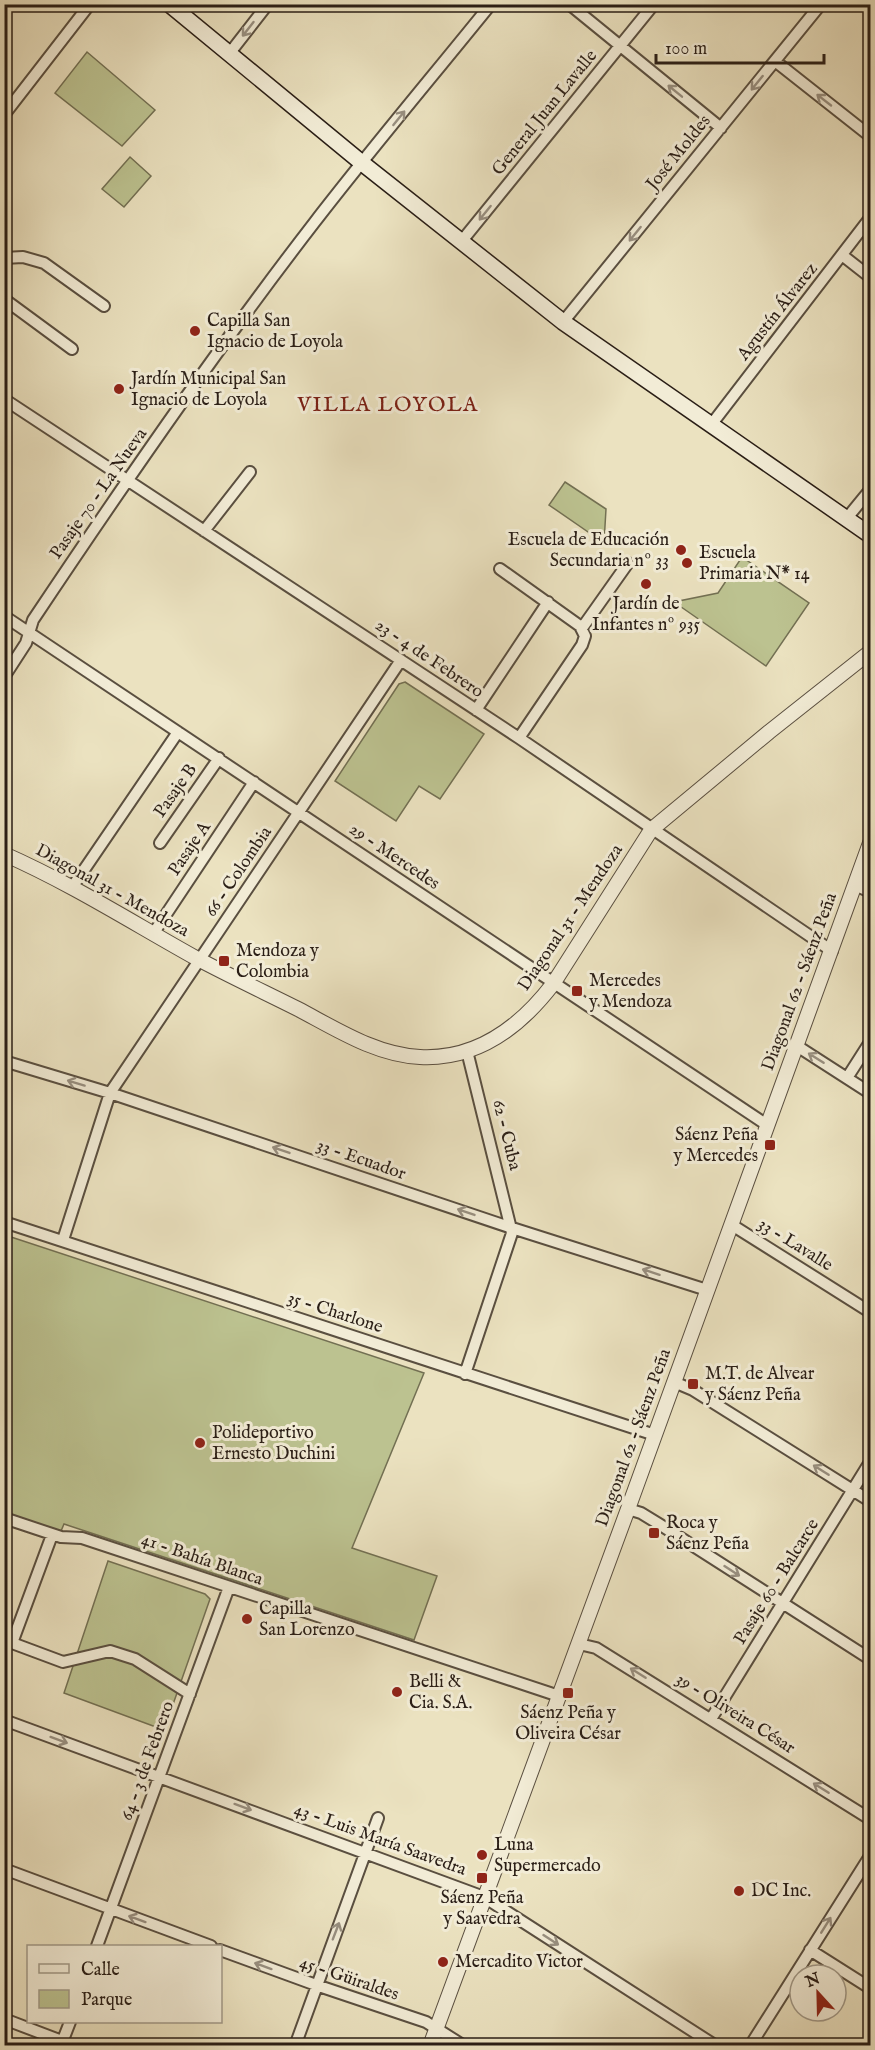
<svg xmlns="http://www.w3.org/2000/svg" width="875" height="2050" font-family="'IM FELL English',serif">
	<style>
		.green { fill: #bcc290; stroke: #737053; stroke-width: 1.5 }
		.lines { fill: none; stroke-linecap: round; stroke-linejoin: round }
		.minor-casing { stroke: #5a4f40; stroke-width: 14 }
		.tertiary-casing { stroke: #5a4f40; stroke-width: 16 }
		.secondary-casing { stroke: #2a1e16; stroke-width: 18 }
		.minor { stroke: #f2ecd6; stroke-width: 10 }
		.tertiary { stroke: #f2ecd6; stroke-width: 14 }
		.secondary { stroke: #f2ecd6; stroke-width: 15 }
		.oneway { stroke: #988f80 }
		.poi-dot { fill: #8f2418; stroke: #f2ecd6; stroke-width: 2 }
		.labels { text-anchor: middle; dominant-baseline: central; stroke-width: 6; stroke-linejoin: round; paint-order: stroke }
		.street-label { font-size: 18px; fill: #2a1e16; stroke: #f2ecd6 }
		.poi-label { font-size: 18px; fill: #2a1e16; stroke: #f2ecd6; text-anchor: start }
		.quarter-label { font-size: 21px; letter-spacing: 1.5px; fill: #7a1f14; stroke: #f2ecd6 }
	</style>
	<rect width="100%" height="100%" fill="#ebe2c0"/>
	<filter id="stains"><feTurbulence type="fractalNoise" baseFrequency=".00333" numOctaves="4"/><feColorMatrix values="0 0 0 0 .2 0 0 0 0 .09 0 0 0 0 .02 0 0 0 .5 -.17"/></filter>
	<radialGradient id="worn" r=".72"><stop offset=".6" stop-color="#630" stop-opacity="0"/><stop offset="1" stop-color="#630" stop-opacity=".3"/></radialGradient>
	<path class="green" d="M87 52 155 110 122 146 55 93Z
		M130 157 151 176 124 207 102 189Z
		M565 482 606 509 604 543 549 505Z
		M742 557 809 603 766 666 674 602 718 593Z
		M405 682 484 734 440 799 419 786 396 821 335 781 399 684Z
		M5 1235 424 1373 352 1548 437 1576 414 1640 64 1524 61 1531 5 1514Z
		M108 1561 205 1594 210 1599 164 1730 64 1693Z"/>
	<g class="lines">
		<defs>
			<path id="minor" d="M569 4 721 128
				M229 54 268 4
				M775 61 870 136
				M4 115 90 4
				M461 242 654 4
				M842 255 870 277
				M4 258 23 257 44 263 104 306
				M4 299 72 349
				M563 322 821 4
				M4 399 519 738 832 951
				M711 425 870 218
				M847 518 870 490
				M204 531 250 472
				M500 569 580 626 585 636 582 645 519 738
				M4 616 767 1125
				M582 628 628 563
				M4 677 26 643 33 620C123 485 215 351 314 223 371 149 432 77 491 4
				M476 710 548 602
				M160 843 219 758
				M855 885 870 892
				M73 886 178 732
				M153 934 254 782
				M797 1046 870 1093
				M4 1061 110 1093 512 1228 707 1290
				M847 1078 870 1042
				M4 1222 655 1435
				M732 1225 870 1312
				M63 1240 110 1093 401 660
				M465 1374 512 1233 467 1051
				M674 1382 693 1390 870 1501
				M628 1509 641 1513 659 1524 870 1659
				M4 1518 61 1537 82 1538 559 1696
				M4 1640 63 1662 110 1651 135 1659 190 1694
				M12 1643 52 1535
				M579 1644 596 1648 870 1819
				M711 1719 870 1462
				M4 1720 484 1897 716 2046
				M4 1869 211 1946
				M97 1946 229 1587
				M220 1950 316 1985 426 2022 464 2046
				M810 1950 870 1988
				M4 2019 75 2046
				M61 2045 70 2022
				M295 2046 378 1818
				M750 2046 870 1856"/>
			<path id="tertiary" d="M4 854C72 884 133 923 196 958 230 976 264 992 298 1009 336 1029 376 1055 420 1057 477 1060 520 1027 553 984L651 830 769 732 870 652
				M430 2046 628 1509 870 843"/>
			<path id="secondary" d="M169 4 362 163 563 322 870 535"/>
		</defs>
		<use href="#minor" class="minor-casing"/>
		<use href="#tertiary" class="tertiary-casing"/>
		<use href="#secondary" class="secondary-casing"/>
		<use href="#minor" class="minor"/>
		<use href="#tertiary" class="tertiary"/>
		<use href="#secondary" class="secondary"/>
	</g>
	<defs><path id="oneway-shaft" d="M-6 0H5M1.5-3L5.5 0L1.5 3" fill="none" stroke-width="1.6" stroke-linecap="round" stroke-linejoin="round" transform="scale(1.5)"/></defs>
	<g class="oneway">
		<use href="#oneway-shaft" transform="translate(248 29) rotate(128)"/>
		<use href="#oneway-shaft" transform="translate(757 83) rotate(129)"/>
		<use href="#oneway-shaft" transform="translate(675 91) rotate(-141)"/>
		<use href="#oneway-shaft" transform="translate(824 100) rotate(-142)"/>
		<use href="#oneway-shaft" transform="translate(399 118) rotate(-51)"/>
		<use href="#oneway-shaft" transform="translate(485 213) rotate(129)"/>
		<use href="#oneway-shaft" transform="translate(635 234) rotate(129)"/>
		<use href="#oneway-shaft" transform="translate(816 1058) rotate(-148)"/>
		<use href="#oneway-shaft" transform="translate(76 1083) rotate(-163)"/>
		<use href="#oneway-shaft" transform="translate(281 1150) rotate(-161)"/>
		<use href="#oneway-shaft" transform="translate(466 1212) rotate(-161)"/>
		<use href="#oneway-shaft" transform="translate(651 1272) rotate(-162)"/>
		<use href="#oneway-shaft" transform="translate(821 1470) rotate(-148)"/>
		<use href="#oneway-shaft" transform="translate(732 1571) rotate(33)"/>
		<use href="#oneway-shaft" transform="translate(638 1673) rotate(-148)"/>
		<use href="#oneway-shaft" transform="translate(59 1740) rotate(20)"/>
		<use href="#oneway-shaft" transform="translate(821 1788) rotate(-148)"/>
		<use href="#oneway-shaft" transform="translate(243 1807) rotate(20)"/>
		<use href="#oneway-shaft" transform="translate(137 1919) rotate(-160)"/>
		<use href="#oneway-shaft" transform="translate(826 1925) rotate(-58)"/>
		<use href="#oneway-shaft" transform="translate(336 1931) rotate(-69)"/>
		<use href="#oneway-shaft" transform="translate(551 1940) rotate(33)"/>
		<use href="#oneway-shaft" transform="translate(263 1966) rotate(-160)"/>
	</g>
	<g class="poi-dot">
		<circle cx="195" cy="331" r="6"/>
		<circle cx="119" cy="389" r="6"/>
		<circle cx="681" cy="550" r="6"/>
		<circle cx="687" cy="563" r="6"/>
		<circle cx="646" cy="584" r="6"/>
		<rect x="218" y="955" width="12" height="12" rx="3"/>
		<rect x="571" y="985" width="12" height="12" rx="3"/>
		<rect x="764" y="1139" width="12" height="12" rx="3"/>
		<rect x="687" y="1378" width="12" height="12" rx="3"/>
		<circle cx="200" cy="1443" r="6"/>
		<rect x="648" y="1527" width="12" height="12" rx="3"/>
		<circle cx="247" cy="1619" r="6"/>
		<circle cx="397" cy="1692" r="6"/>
		<rect x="562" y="1687" width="12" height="12" rx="3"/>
		<circle cx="482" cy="1855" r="6"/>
		<rect x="476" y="1872" width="12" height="12" rx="3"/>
		<circle cx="739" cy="1891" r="6"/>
		<circle cx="443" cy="1962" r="6"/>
	</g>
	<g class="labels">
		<g class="street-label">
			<text transform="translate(545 113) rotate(-51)">General Juan Lavalle</text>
			<text transform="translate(679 153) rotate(-51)">José Moldes</text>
			<text transform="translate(778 312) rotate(-52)">Agustín Álvarez</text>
			<text transform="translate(99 494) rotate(-55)">Pasaje 70 - La Nueva</text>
			<text transform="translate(429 659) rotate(34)">23 - 4 de Febrero</text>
			<text transform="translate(176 791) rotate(-55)">Pasaje B</text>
			<text transform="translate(190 849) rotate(-56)">Pasaje A</text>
			<text transform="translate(394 857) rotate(34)">29 - Mercedes</text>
			<text transform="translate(239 872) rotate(-56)">66 - Colombia</text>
			<text transform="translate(112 891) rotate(29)">Diagonal 31 - Mendoza</text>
			<text transform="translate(571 918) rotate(-56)">Diagonal 31 - Mendoza</text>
			<text transform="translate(800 982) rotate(-70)">Diagonal 62 - Sáenz Peña</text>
			<text transform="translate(506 1135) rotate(76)">62 - Cuba</text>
			<text transform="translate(361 1160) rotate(19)">33 - Ecuador</text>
			<text transform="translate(795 1245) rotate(32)">33 - Lavalle</text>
			<text transform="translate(335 1313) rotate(18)">35 - Charlone</text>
			<text transform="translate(634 1438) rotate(-70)">Diagonal 62 - Sáenz Peña</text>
			<text transform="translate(202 1560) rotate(19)">41 - Bahía Blanca</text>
			<text transform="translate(777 1582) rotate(-58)">Pasaje 60 - Balcarce</text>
			<text transform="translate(735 1714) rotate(32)">39 - Oliveira César</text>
			<text transform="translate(148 1761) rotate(-70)">64 - 3 de Febrero</text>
			<text transform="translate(380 1840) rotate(20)">43 - Luis María Saavedra</text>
			<text transform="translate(349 1979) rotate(19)">45 - Güiraldes</text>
		</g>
		<g class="poi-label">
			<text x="207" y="321">Capilla San<tspan x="207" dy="21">Ignacio de Loyola</tspan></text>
			<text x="131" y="379">Jardín Municipal San<tspan x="131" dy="21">Ignacio de Loyola</tspan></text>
			<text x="669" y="540" text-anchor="end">Escuela de Educación<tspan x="669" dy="21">Secundaria nº 33</tspan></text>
			<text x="699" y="553">Escuela<tspan x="699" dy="21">Primaria N* 14</tspan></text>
			<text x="646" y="604" text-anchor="middle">Jardín de<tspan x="646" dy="21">Infantes nº 935</tspan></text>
			<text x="236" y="951">Mendoza y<tspan x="236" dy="21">Colombia</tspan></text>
			<text x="589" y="981">Mercedes<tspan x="589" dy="21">y Mendoza</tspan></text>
			<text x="758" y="1135" text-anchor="end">Sáenz Peña<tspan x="758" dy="21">y Mercedes</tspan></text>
			<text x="705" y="1374">M.T. de Alvear<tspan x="705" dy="21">y Sáenz Peña</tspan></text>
			<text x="212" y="1433">Polideportivo<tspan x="212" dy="21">Ernesto Duchini</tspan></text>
			<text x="666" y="1523">Roca y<tspan x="666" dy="21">Sáenz Peña</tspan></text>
			<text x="259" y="1609">Capilla<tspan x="259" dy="21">San Lorenzo</tspan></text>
			<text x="409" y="1682">Belli &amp;<tspan x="409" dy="21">Cia. S.A.</tspan></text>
			<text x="568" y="1713" text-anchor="middle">Sáenz Peña y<tspan x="568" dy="21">Oliveira César</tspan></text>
			<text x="494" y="1845">Luna<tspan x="494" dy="21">Supermercado</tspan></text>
			<text x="751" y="1891">DC Inc.</text>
			<text x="482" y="1898" text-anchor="middle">Sáenz Peña<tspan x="482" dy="21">y Saavedra</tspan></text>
			<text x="455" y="1962">Mercadito Victor</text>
		</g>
		<g class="quarter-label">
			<text x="388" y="405">VILLA LOYOLA</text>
		</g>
	</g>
	<rect width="875" height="2050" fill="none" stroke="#ebe2c0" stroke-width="24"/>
	<rect x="6" y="6" width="863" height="2038" fill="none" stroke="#2a1e16" stroke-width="3"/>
	<rect x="12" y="12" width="851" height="2026" fill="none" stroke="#2a1e16" stroke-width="1.5"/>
	<rect x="27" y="1945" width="195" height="78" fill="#f2ecd6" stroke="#a29a89" stroke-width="1.5"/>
	<rect x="39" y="1964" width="30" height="9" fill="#f2ecd6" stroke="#a29a89" stroke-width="1.5"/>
	<text x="81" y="1975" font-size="18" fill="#2a1e16">Calle</text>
	<rect x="39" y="1990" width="30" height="18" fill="#bcc290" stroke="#a29a89" stroke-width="1.5"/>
	<text x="81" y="2005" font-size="18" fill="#2a1e16">Parque</text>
	<g transform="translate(818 1993) rotate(338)"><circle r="28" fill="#f2ecd6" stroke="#a29a89" stroke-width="1.5"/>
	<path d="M0-4.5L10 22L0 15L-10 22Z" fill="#8f2418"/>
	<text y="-9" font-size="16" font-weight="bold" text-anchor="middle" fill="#2a1e16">N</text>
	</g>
	<path d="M656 54v9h168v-9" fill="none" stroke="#2a1e16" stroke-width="3"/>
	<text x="665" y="54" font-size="18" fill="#2a1e16" stroke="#f2ecd6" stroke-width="4.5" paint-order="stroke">100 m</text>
	<rect width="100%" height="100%" filter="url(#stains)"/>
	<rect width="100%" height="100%" fill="url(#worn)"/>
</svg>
